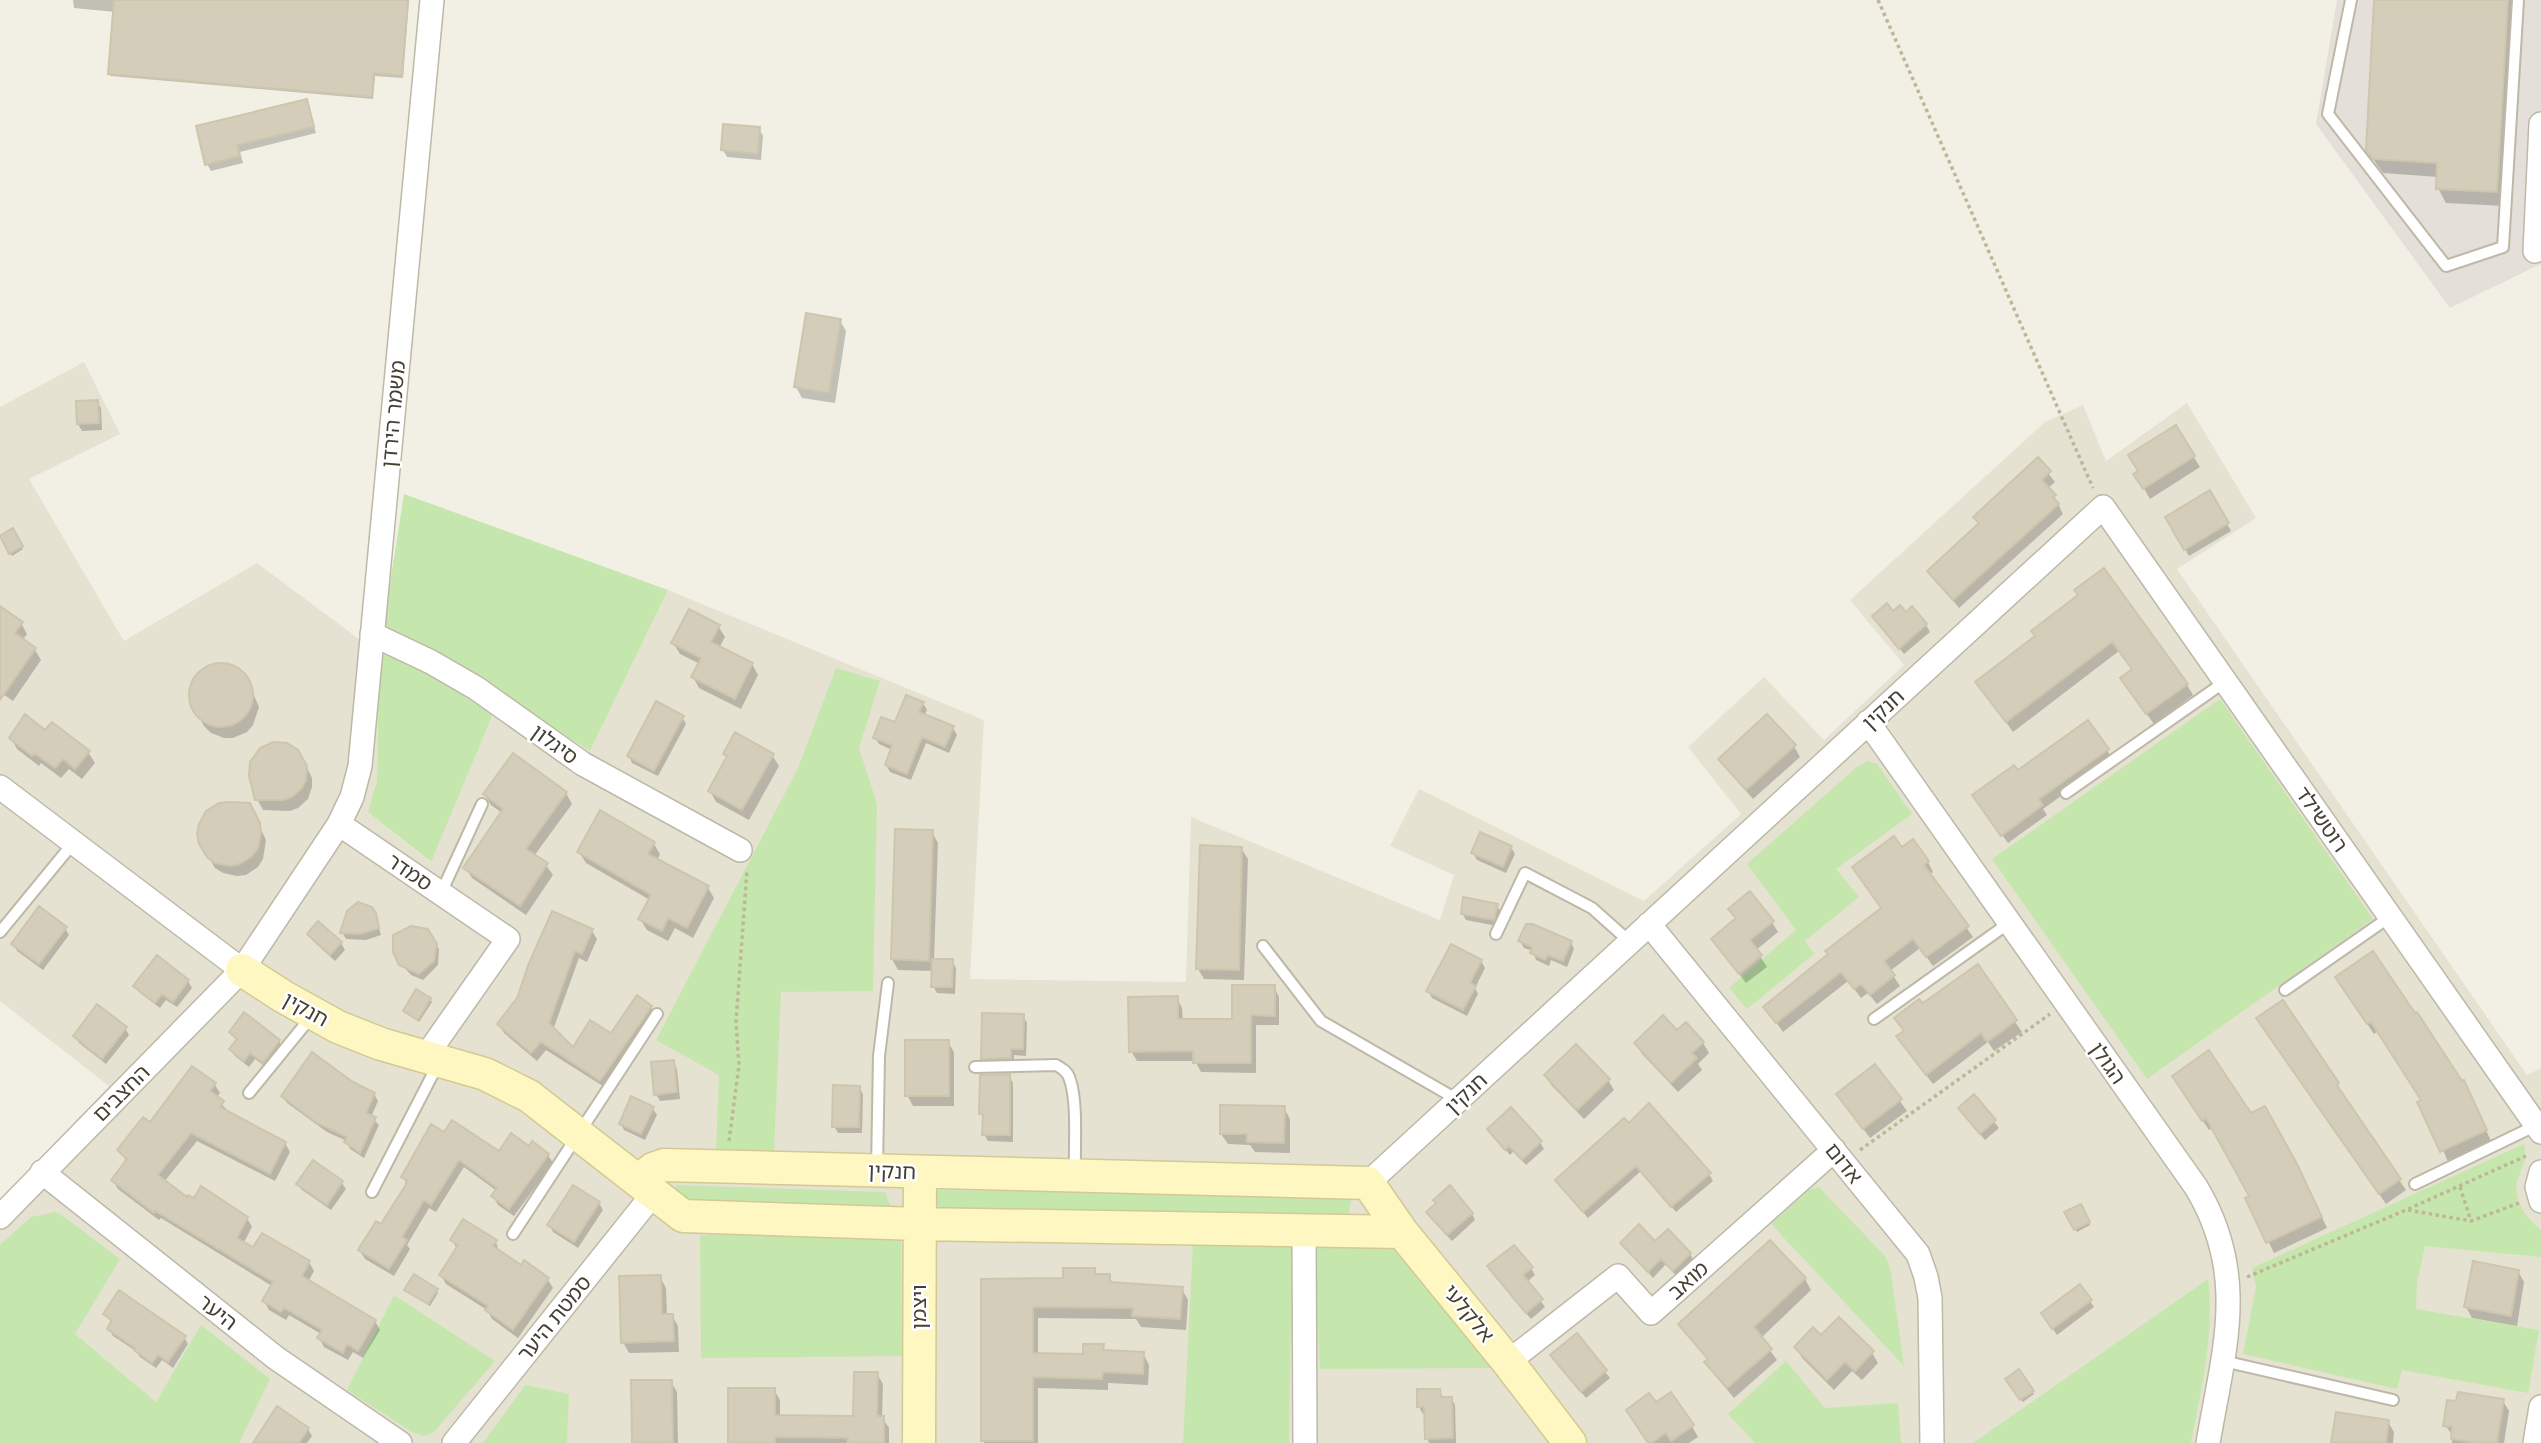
<svg xmlns="http://www.w3.org/2000/svg" width="2541" height="1443" font-family="Raleway,'Noto Sans Hebrew',sans-serif">
	<style>
		.residential { fill: #e6e2d2 }
		.industrial { fill: #e4e0d9 }
		.green { fill: #c5e7ad }
		.shadow { fill: #0003 }
		.building { fill: #d4cdba; stroke: #cec5ad; stroke-width: 2 }
		.lines { fill: none; stroke-linecap: round; stroke-linejoin: round }
		.lane-casing { stroke: #bdb8a7; stroke-width: 14 }
		.street-casing { stroke: #bdb8a7; stroke-width: 26 }
		.secondary-casing { stroke: #d2c994; stroke-width: 35 }
		.path { stroke: #bfb698; stroke-width: 3.5; stroke-dasharray: 3.5 3.5; stroke-linecap: butt }
		.lane { stroke: #fff; stroke-width: 10 }
		.street { stroke: #fff; stroke-width: 23 }
		.secondary { stroke: #fef7c2; stroke-width: 32 }
		.labels { text-anchor: middle; dominant-baseline: central; stroke-width: 5; stroke-linejoin: round; paint-order: stroke }
		.street-label { font-size: 21px; fill: #444034; stroke: #fff }
	</style>
	<rect width="100%" height="100%" fill="#f2f0e4"/>
	<path class="residential" d="M84 362 120 434 29 479 124 641 257 563 379 654 377 780 368 812 430 862 500 697 590 751 668 590 984 720 970 979 1186 982 1191 817 1440 920 1454 875 1390 846 1419 789 1644 901 1741 814 1688 747 1764 677 1824 740 1904 665 1850 600 2045 422 2083 405 2106 461 2187 403 2256 518 2177 569 2527 1075 2541 1068V1443H0V1200L109 1086 0 1001V407Z"/>
	<path class="industrial" d="M2337 0H2541V264L2450 308 2316 124Z"/>
	<path class="green" d="M404 494 668 590 590 751 500 697 431 862 368 812 377 780 379 654Z
		M836 668 880 681 859 748 877 804 873 991 781 992 774 1152 716 1150 719 1075 656 1040 798 768Z
		M2220 699 2373 919 2147 1079 1992 859Z
		M1868 761 1877 764 1912 814 1836 869 1859 897 1805 941 1814 954 1747 1009 1729 988 1796 930 1747 864 1858 766Z
		M2524 1144C2527 1161 2524 1161 2519 1176 2510 1198 2525 1217 2541 1230V1257L2425 1246 2417 1283 2416 1309 2539 1330 2528 1393 2402 1370 2397 1389 2243 1354 2256 1287 2252 1268Z
		M675 1185 885 1192 894 1215 684 1208Z
		M1819 1187 1885 1256 1890 1267 1904 1366 1771 1224 1809 1190Z
		M932 1190 1352 1196 1347 1223 931 1215Z
		M55 1212 62 1215 120 1259 75 1334 156 1402 201 1325 270 1379 239 1443H0V1245L31 1217Z
		M901 1234 902 1356 701 1358 700 1235Z
		M1313 1238 1391 1241 1491 1368 1320 1369Z
		M1193 1243 1292 1246 1289 1443H1183Z
		M2208 1279C2215 1334 2201 1389 2191 1443H1973Z
		M394 1295 495 1361 434 1432 424 1436 412 1432 347 1390Z
		M1786 1361 1825 1408 1898 1403 1901 1443H1755L1728 1414Z
		M525 1385 569 1394 567 1443H483Z"/>
	<path class="shadow" d="M73 0H409L403 78 375 76 373 99 111 76 109 73 115 12 74 8Z
		M2376 0H2516L2505 206 2446 203 2438 188V177L2383 173 2377 165 2368 150Z
		M306 101 316 133 240 152 243 163 211 171 207 164 198 127Z
		M759 129 763 136 761 160 727 157 723 150Z
		M840 321 846 331 835 403 802 398 796 387Z
		M97 402 101 408 102 430 82 431 78 424Z
		M2175 427 2200 467 2150 499 2136 475Z
		M2038 460 2055 482 2047 489 2054 496 2063 514 1959 608 1929 571 1980 525 1975 517Z
		M2209 492 2231 531 2189 556 2167 518Z
		M12 530 23 549 12 556 1 537Z
		M2080 596 2187 685 2193 695 2154 724 2128 689 2133 670 2119 651 2013 732 1978 683 2036 637Z
		M0 608 21 623 27 634 22 641 35 650 41 660 13 701 0 692Z
		M1893 613 1906 614 1926 625 1930 632 1904 654 1874 617Z
		M718 626 725 637 719 648 752 664 758 675 741 709 699 688 693 677 700 664 680 654 673 643Z
		M225 664 239 670 246 677 259 707 253 725 247 732 233 738H224L211 733 204 726 192 705 191 691 194 682 203 671 211 666Z
		M923 703 927 710 924 716 953 728 957 735 949 753 926 743 911 780 890 772 886 765 892 750 879 744 875 738 896 725Z
		M682 717 686 724 658 776 632 763 629 756Z
		M45 733 88 752 95 763 82 779 69 769 61 778 41 763 39 766 17 749 11 738Z
		M1794 746 1800 757 1753 799 1727 769 1721 759Z
		M2107 750 2112 759 2043 809 2047 815 2008 843 1979 804Z
		M725 753 772 755 779 766 749 820 716 802 710 791 728 759Z
		M302 758 312 778V787L308 799 298 808 290 811 263 810 257 799Z
		M566 793 572 804 534 856 546 865 553 875 526 915 472 878 466 868 502 813 491 805 485 795Z
		M255 816 266 840 263 859 258 867 246 875 237 876 223 873 215 868 201 844Z
		M932 832 938 843 934 961H952L956 968 955 994 937 993 933 986V971L898 970 892 959Z
		M654 844 660 854 657 861 708 888 714 898 693 938 675 928 668 941 647 930 640 919 650 900 586 863 579 852Z
		M1511 847 1515 854 1506 873 1477 860 1473 853Z
		M1241 848 1248 859 1244 980 1204 979 1198 969Z
		M1902 849 1928 862 1933 872 1929 875 1973 937 1933 966 1920 948 1890 971 1900 986 1877 1004 1868 993 1861 998 1848 981 1783 1032 1765 1007 1883 909Z
		M1497 906 1501 912 1497 926 1466 920 1462 913Z
		M1730 909 1772 922 1778 932 1756 950 1767 967 1746 983 1713 939 1736 920Z
		M374 912 381 935 366 940 346 939 342 932Z
		M1528 924 1571 942 1574 949 1567 967 1551 960 1549 966 1536 960 1533 951 1524 948 1520 941Z
		M65 928 69 935 43 970 17 951 13 944Z
		M592 931 597 939 587 962 579 958 553 1030 574 1050 611 1035 651 1007 656 1016 606 1088 546 1050 537 1061 504 1033 499 1024 519 999Z
		M309 934 341 943 345 950 335 961 313 941Z
		M435 942 439 949 438 965 423 980 411 975 400 963Z
		M1481 961 1485 968 1475 988 1478 994 1467 1016 1432 998 1428 991Z
		M1978 967 2022 1032 1994 1051 1988 1042 1933 1084 1904 1047 1905 1032 1896 1019 1922 1006Z
		M188 981 192 988 177 1007 166 1000 160 1008 139 992 135 986Z
		M1274 987 1279 997V1025H1256V1073L1201 1072 1195 1061H1137L1131 1051 1177 998 1182 1008 1183 1021H1233Z
		M2343 988 2469 1093 2491 1141 2448 1162 2423 1101 2378 1031 2374 1034Z
		M430 999 432 1002 419 1022 405 1011Z
		M1023 1016 1027 1023 1026 1056 1014 1055V1065H986L983 1059Z
		M125 1028 129 1035 106 1064 79 1043 75 1036Z
		M2265 1029 2337 1083 2343 1094 2341 1095 2406 1190 2386 1204Z
		M231 1033 279 1041 283 1048 267 1068 255 1059 249 1067 235 1056 231 1049 237 1041Z
		M1677 1033 1703 1043 1709 1053 1698 1064 1702 1070 1678 1092 1642 1054 1636 1044Z
		M948 1042 954 1052V1106H913L907 1095Z
		M673 1062 677 1069 680 1099 660 1101 656 1094Z
		M1875 1066 1907 1111 1870 1138 1845 1105Z
		M1009 1076 1013 1083V1142L988 1141 984 1134V1119L981 1114Z
		M1546 1076 1608 1080 1614 1090 1584 1119 1552 1086Z
		M352 1084 374 1094 378 1101 371 1117 379 1125 364 1158 350 1149 347 1141 327 1132 287 1103 283 1096Z
		M215 1085 220 1093 216 1098 228 1111 285 1143 290 1152 275 1181 197 1141 164 1182 187 1200 247 1218 252 1227 243 1244 253 1250 309 1262 314 1271 308 1282 375 1321 380 1330 363 1358 353 1352 348 1360 324 1347 319 1338 321 1334 289 1315 286 1320 269 1310 264 1301 272 1286 161 1218 159 1220 118 1189 113 1181 127 1162 119 1150 150 1125Z
		M859 1087 863 1094 862 1133H838L834 1126Z
		M2180 1087 2251 1116 2303 1177 2327 1228 2274 1253 2247 1198 2251 1196 2213 1128 2209 1130Z
		M1974 1096 1999 1128 1985 1140 1964 1115Z
		M1284 1108 1290 1119V1153L1255 1152 1250 1145 1228 1144 1221 1134Z
		M653 1109 657 1115 645 1140 624 1130 621 1124Z
		M1624 1120 1709 1174 1713 1181 1676 1212 1641 1171 1588 1218 1557 1181Z
		M1489 1130 1540 1142 1544 1149 1526 1165 1514 1151 1510 1155Z
		M444 1134 499 1153 548 1155 553 1163 514 1216 498 1205 493 1196 497 1191 464 1167 436 1212 429 1208 407 1245 410 1249 394 1276 365 1259 360 1251 381 1226 407 1184 403 1177Z
		M342 1183 346 1189 331 1210 302 1190 298 1184Z
		M599 1203 603 1210 578 1248 553 1232 549 1225Z
		M2080 1206 2090 1225 2077 1232 2067 1213Z
		M1472 1214 1475 1220 1452 1241 1432 1219Z
		M452 1240 496 1242 499 1252 521 1268 525 1263 548 1280 553 1288 518 1338 492 1319 487 1310 446 1284 441 1275 457 1249Z
		M1622 1243 1655 1244 1690 1254 1694 1261 1677 1277 1666 1264 1653 1278Z
		M1770 1243 1805 1279 1811 1290 1761 1338 1777 1360 1734 1398 1713 1373 1706 1363 1709 1361 1681 1325Z
		M1531 1268 1535 1275 1527 1282 1545 1307 1531 1319 1493 1274Z
		M1094 1269 1098 1276H1109L1113 1284 1182 1289 1188 1300 1186 1330 1141 1327 1136 1319 1038 1318V1355L1085 1356 1103 1346 1106 1352 1143 1353 1149 1365 1148 1385 1108 1383V1390L1038 1388V1443H984L982 1280H1065Z
		M2518 1271 2524 1282 2517 1326 2472 1318 2466 1307Z
		M660 1277 666 1288 667 1315H672L678 1326 679 1352 629 1353 623 1342Z
		M406 1290H436L438 1293 430 1306Z
		M2090 1301 2094 1307 2057 1335 2047 1320Z
		M105 1314 184 1337 188 1344 173 1368 162 1360 156 1368 140 1357 136 1351 113 1336 109 1329 112 1323Z
		M1576 1336 1610 1378 1586 1398 1552 1356Z
		M1796 1347 1872 1353 1878 1363 1862 1380 1852 1371 1834 1390 1802 1358Z
		M2018 1371 2034 1394 2023 1402 2007 1379Z
		M877 1374 883 1384 882 1417 889 1428V1443H730L774 1390 780 1400V1417L854 1418Z
		M671 1382 677 1392 678 1443H634Z
		M1439 1391 1443 1397 1451 1398 1455 1405 1456 1443H1429L1427 1438 1426 1413 1423 1414 1419 1407Z
		M2503 1401 2509 1411 2504 1443H2452L2453 1436 2445 1425Z
		M1655 1404 1692 1426 1698 1437 1689 1443H1649Z
		M2388 1422 2394 1432 2393 1443H2333Z
		M308 1429 312 1436 307 1443H255Z"/>
	<path class="building" d="M114 0H408L402 76 374 73 372 97 108 74Z
		M2374 0H2508L2497 192 2436 189 2437 163 2373 159 2366 150Z
		M307 99 314 127 237 145 240 156 205 165 196 126Z
		M723 124 760 127 758 154 721 150Z
		M806 313 841 319 829 393 794 387Z
		M98 400 99 423 77 424 76 401Z
		M2176 425 2195 456 2143 489 2133 474 2138 471 2128 455Z
		M2038 457 2051 471 2042 480 2056 495 2053 497 2059 504 1953 600 1927 571 1979 523 1973 517Z
		M2210 490 2229 523 2184 550 2165 517Z
		M13 528 23 546 9 554 0 536Z
		M2104 568 2188 684 2146 714 2120 678 2132 669 2112 642 2006 722 1975 682 2035 636 2031 631 2078 595 2074 590Z
		M1887 603 1893 611 1900 605 1906 612 1912 606 1927 624 1899 649 1872 616Z
		M0 606 23 622 15 633 36 648 0 700Z
		M689 609 720 625 711 642 753 663 735 699 691 677 701 658 671 643Z
		M189 695a32 32 0 1 1 64 0a32 32 0 1 1-64 0Z
		M906 695 924 702 919 712 954 726 945 747 922 737 907 774 885 765 892 745 873 738 881 717 895 722Z
		M656 701 684 716 654 771 627 756Z
		M25 714 45 730 52 722 90 751 75 769 63 759 55 768 35 754 32 756 9 738Z
		M1767 714 1796 745 1746 790 1718 759Z
		M2088 720 2109 749 2039 799 2043 805 2001 836 1972 795 2014 765 2018 770Z
		M735 732 774 754 742 810 708 791 727 756 723 754Z
		M273 742 287 743 298 750 307 766 306 780 302 788 292 797 283 800H255L249 776 250 762 260 748Z
		M513 753 567 792 526 849 548 863 520 906 463 868 503 809 483 794Z
		M229 802 250 803 260 823 261 833 258 848 252 856 240 864 230 866 215 863 207 857 199 844 197 834 199 824 206 811 219 803Z
		M600 810 655 842 648 854 709 886 687 928 668 918 662 931 638 919 651 895 577 852Z
		M895 829 933 830 929 961 891 959Z
		M1480 832 1512 846 1503 867 1471 853Z
		M1894 836 1902 847 1913 839 1929 861 1924 865 1969 926 1926 957 1913 939 1884 961 1895 975 1870 995 1861 984 1854 989 1841 972 1776 1023 1763 1007 1828 954 1825 951 1881 908 1852 867Z
		M1200 845 1242 847 1239 970 1196 969Z
		M1750 891 1774 921 1750 940 1762 955 1739 974 1711 939 1736 918 1728 909Z
		M1463 897 1498 904 1494 920 1461 914Z
		M358 902 372 907 376 913 379 928 361 934 340 933 347 911Z
		M39 906 67 927 39 964 11 944Z
		M552 911 593 929 582 954 575 951 549 1023 573 1047 590 1020 611 1033 637 995 652 1006 600 1081 541 1042 531 1053 497 1024 517 998 529 963Z
		M318 921 342 942 330 955 307 934Z
		M1526 924H1533L1572 941 1563 961 1548 955 1545 960 1530 953 1532 947 1518 941Z
		M411 926 428 929 437 944 434 961 419 974 399 965 393 952V935Z
		M1451 944 1482 960 1470 983 1476 986 1463 1010 1426 991Z
		M2373 951 2415 1013 2417 1012 2462 1081 2464 1080 2487 1130 2440 1152 2417 1102 2421 1100 2371 1022 2367 1024 2335 977Z
		M157 955 189 980 173 1002 162 994 155 1003 133 986Z
		M932 959H953L952 987H931Z
		M1978 964 2017 1020 1987 1042 1981 1033 1926 1075 1896 1036 1904 1031 1894 1018 1919 999 1923 1003Z
		M1232 985H1275V1016L1251 1015V1063H1193V1051L1129 1052 1128 997 1178 996V1019H1232Z
		M416 989 431 998 418 1020 403 1011Z
		M2283 1000 2339 1083 2336 1084 2401 1179 2379 1194 2256 1018Z
		M97 1004 127 1027 102 1059 73 1036Z
		M244 1012 280 1040 263 1063 250 1053 244 1061 229 1049 237 1039 229 1032Z
		M982 1013 1024 1014 1023 1049H1011V1058L981 1059Z
		M1663 1015 1677 1030 1686 1022 1704 1042 1692 1053 1697 1058 1671 1083 1634 1043Z
		M905 1040H949V1096H905Z
		M1576 1044 1610 1079 1577 1110 1544 1075Z
		M2209 1050 2251 1113 2265 1106 2297 1164 2322 1217 2266 1243 2245 1198 2249 1196 2206 1118 2202 1121 2172 1076Z
		M312 1052 353 1082 375 1093 366 1113 376 1117 360 1153 344 1142 347 1137 317 1123 281 1096Z
		M674 1060 677 1092 654 1095 651 1062Z
		M1875 1064 1902 1099 1863 1129 1836 1094Z
		M192 1066 216 1083 210 1091 224 1101 220 1107 286 1142 270 1174 191 1133 158 1175 187 1197 188 1195 194 1198 201 1186 248 1217 237 1238 253 1247 262 1233 310 1261 302 1276 376 1320 358 1351 347 1344 343 1353 317 1338 322 1330 284 1308 281 1312 262 1301 273 1282 155 1211 154 1213 111 1180 127 1159 117 1150 143 1117 150 1122Z
		M1010 1074V1135H982L983 1114H979L980 1075Z
		M833 1085 860 1086 859 1127H832Z
		M1974 1094 1996 1120 1980 1134 1958 1108Z
		M631 1096 654 1107 641 1134 619 1124Z
		M1649 1103 1711 1173 1671 1207 1636 1166 1583 1212 1555 1180 1624 1118 1629 1123Z
		M1220 1105 1285 1106 1284 1143 1247 1142V1134H1220Z
		M1511 1107 1542 1141 1522 1160 1509 1146 1505 1150 1487 1129Z
		M452 1120 499 1151 511 1133 529 1146 532 1141 549 1154 509 1209 491 1196 497 1188 459 1160 431 1205 424 1200 402 1237 407 1240 389 1269 358 1250 376 1221 381 1224 405 1186 407 1180 401 1177 431 1124 444 1132Z
		M313 1160 343 1181 327 1205 296 1184Z
		M573 1185 600 1202 574 1242 547 1225Z
		M1450 1185 1473 1213 1447 1235 1426 1212 1436 1203 1433 1200Z
		M2081 1204 2090 1222 2074 1230 2064 1212Z
		M463 1219 497 1240 493 1246 521 1265 524 1260 549 1278 513 1330 485 1310 488 1306 439 1275 458 1245 450 1240Z
		M1639 1224 1655 1241 1668 1229 1691 1253 1673 1271 1661 1259 1648 1272 1620 1243Z
		M1770 1240 1806 1278 1754 1327 1772 1349 1727 1388 1704 1362 1708 1359 1678 1324Z
		M1514 1245 1533 1267 1523 1275 1543 1299 1526 1313 1487 1266Z
		M2473 1261 2519 1270 2511 1316 2464 1307Z
		M1063 1268H1095V1274H1110V1282L1183 1287 1180 1319 1132 1316 1133 1308 1033 1307V1353L1083 1354V1344H1104L1103 1350 1144 1352 1143 1374 1103 1372 1102 1379 1033 1377V1441H981V1279L1063 1278Z
		M414 1274 438 1289 428 1304 404 1290Z
		M661 1275 662 1314H673L674 1341 621 1343 619 1276Z
		M2080 1284 2092 1300 2052 1329 2041 1313Z
		M119 1290 186 1336 168 1362 158 1355 152 1363 134 1350 135 1348 107 1329 112 1320 103 1314Z
		M1839 1317 1874 1351 1855 1371 1845 1362 1827 1380 1794 1347 1813 1327 1821 1335Z
		M1577 1333 1607 1370 1581 1392 1550 1355Z
		M2019 1369 2034 1391 2020 1400 2005 1379Z
		M854 1372H878L877 1416H884V1443H847L848 1438 775 1437V1443H728V1388H775V1415L853 1416Z
		M631 1380H672L673 1443H632Z
		M1417 1389H1440L1441 1397H1452L1453 1438 1425 1439 1424 1407H1417Z
		M1671 1392 1694 1425 1671 1441 1666 1433 1652 1443H1648L1626 1410 1649 1393 1656 1402Z
		M2458 1392 2504 1399 2497 1443H2476L2451 1439 2452 1427 2443 1426 2447 1400 2456 1401Z
		M277 1406 309 1428 299 1443H253Z
		M2336 1412 2389 1420 2386 1443H2331Z"/>
	<g class="lines">
		<defs>
			<path id="lane" d="M2351 0 2328 114 2446 266 2503 247 2518 0
				M2066 793 2226 681
				M441 893 482 804
				M0 932 74 842
				M1496 934 1525 873 1592 908 1630 942
				M1263 946 1321 1021 1458 1100
				M2285 990 2391 916
				M1874 1019 2009 923
				M975 1067 1056 1065C1063 1069 1068 1072 1070 1080 1078 1103 1074 1148 1075 1174
				M249 1093 311 1017
				M877 1169 879 1056 888 983
				M2415 1184 2537 1125
				M372 1192 438 1064
				M513 1234 657 1014
				M2223 1361 2393 1400"/>
			<path id="street" d="M2535 251 2541 124
				M372 634 431 662 476 688 583 764 740 850
				M1868 722 2196 1187C2249 1275 2224 1349 2208 1443
				M0 787 242 970
				M339 824 352 797 360 766 432 0
				M1649 924 1918 1254 1926 1277 1930 1298 1932 1443
				M42 1172 276 1358 400 1443
				M2541 1172 2537 1187 2541 1201
				M1368 1183 2103 507 2541 1132
				M0 1217 242 970 339 824 508 939 426 1056
				M1304 1231 1305 1443
				M1508 1362 1618 1276 1651 1313 1834 1150
				M454 1443 654 1193
				M2535 1443 2541 1407"/>
			<path id="secondary" d="M242 970 284 997 338 1027 381 1044 485 1074 529 1096 683 1216 918 1224 1402 1232
				M639 1180 653 1169 664 1165 1368 1183 1402 1232 1508 1362 1570 1443
				M919 1443 920 1172"/>
		</defs>
		<use href="#lane" class="lane-casing"/>
		<use href="#street" class="street-casing"/>
		<use href="#secondary" class="secondary-casing"/>
		<path class="path" d="M1878 0 2093 488
			M729 1141 739 1065 736 1022 747 870
			M1860 1150 2050 1014
			M2460 1187 2471 1221
			M2408 1210 2471 1221 2519 1203
			M2247 1277 2406 1210 2526 1156"/>
		<use href="#lane" class="lane"/>
		<use href="#street" class="street"/>
		<use href="#secondary" class="secondary"/>
	</g>
	<g class="labels">
		<g class="street-label">
			<text transform="translate(393 414) rotate(-85)">משמר הירדן</text>
			<text transform="translate(1883 709) rotate(-43)">חנקין</text>
			<text transform="translate(555 744) rotate(36)">סיגלון</text>
			<text transform="translate(2322 819) rotate(55)">רוטשילד</text>
			<text transform="translate(410 872) rotate(34)">סמדר</text>
			<text transform="translate(306 1009) rotate(29)">חנקין</text>
			<text transform="translate(2108 1063) rotate(55)">הגולן</text>
			<text transform="translate(121 1093) rotate(-45)">החצבים</text>
			<text transform="translate(1466 1093) rotate(-43)">חנקין</text>
			<text transform="translate(1844 1163) rotate(51)">אדום</text>
			<text transform="translate(892 1171) rotate(2)">חנקין</text>
			<text transform="translate(1688 1280) rotate(-42)">מואב</text>
			<text transform="translate(918 1307) rotate(-90)">ויצמן</text>
			<text transform="translate(218 1312) rotate(38)">היער</text>
			<text transform="translate(1469 1313) rotate(51)">אלקלעי</text>
			<text transform="translate(554 1318) rotate(-51)">סמטת היער</text>
		</g>
	</g>
</svg>
